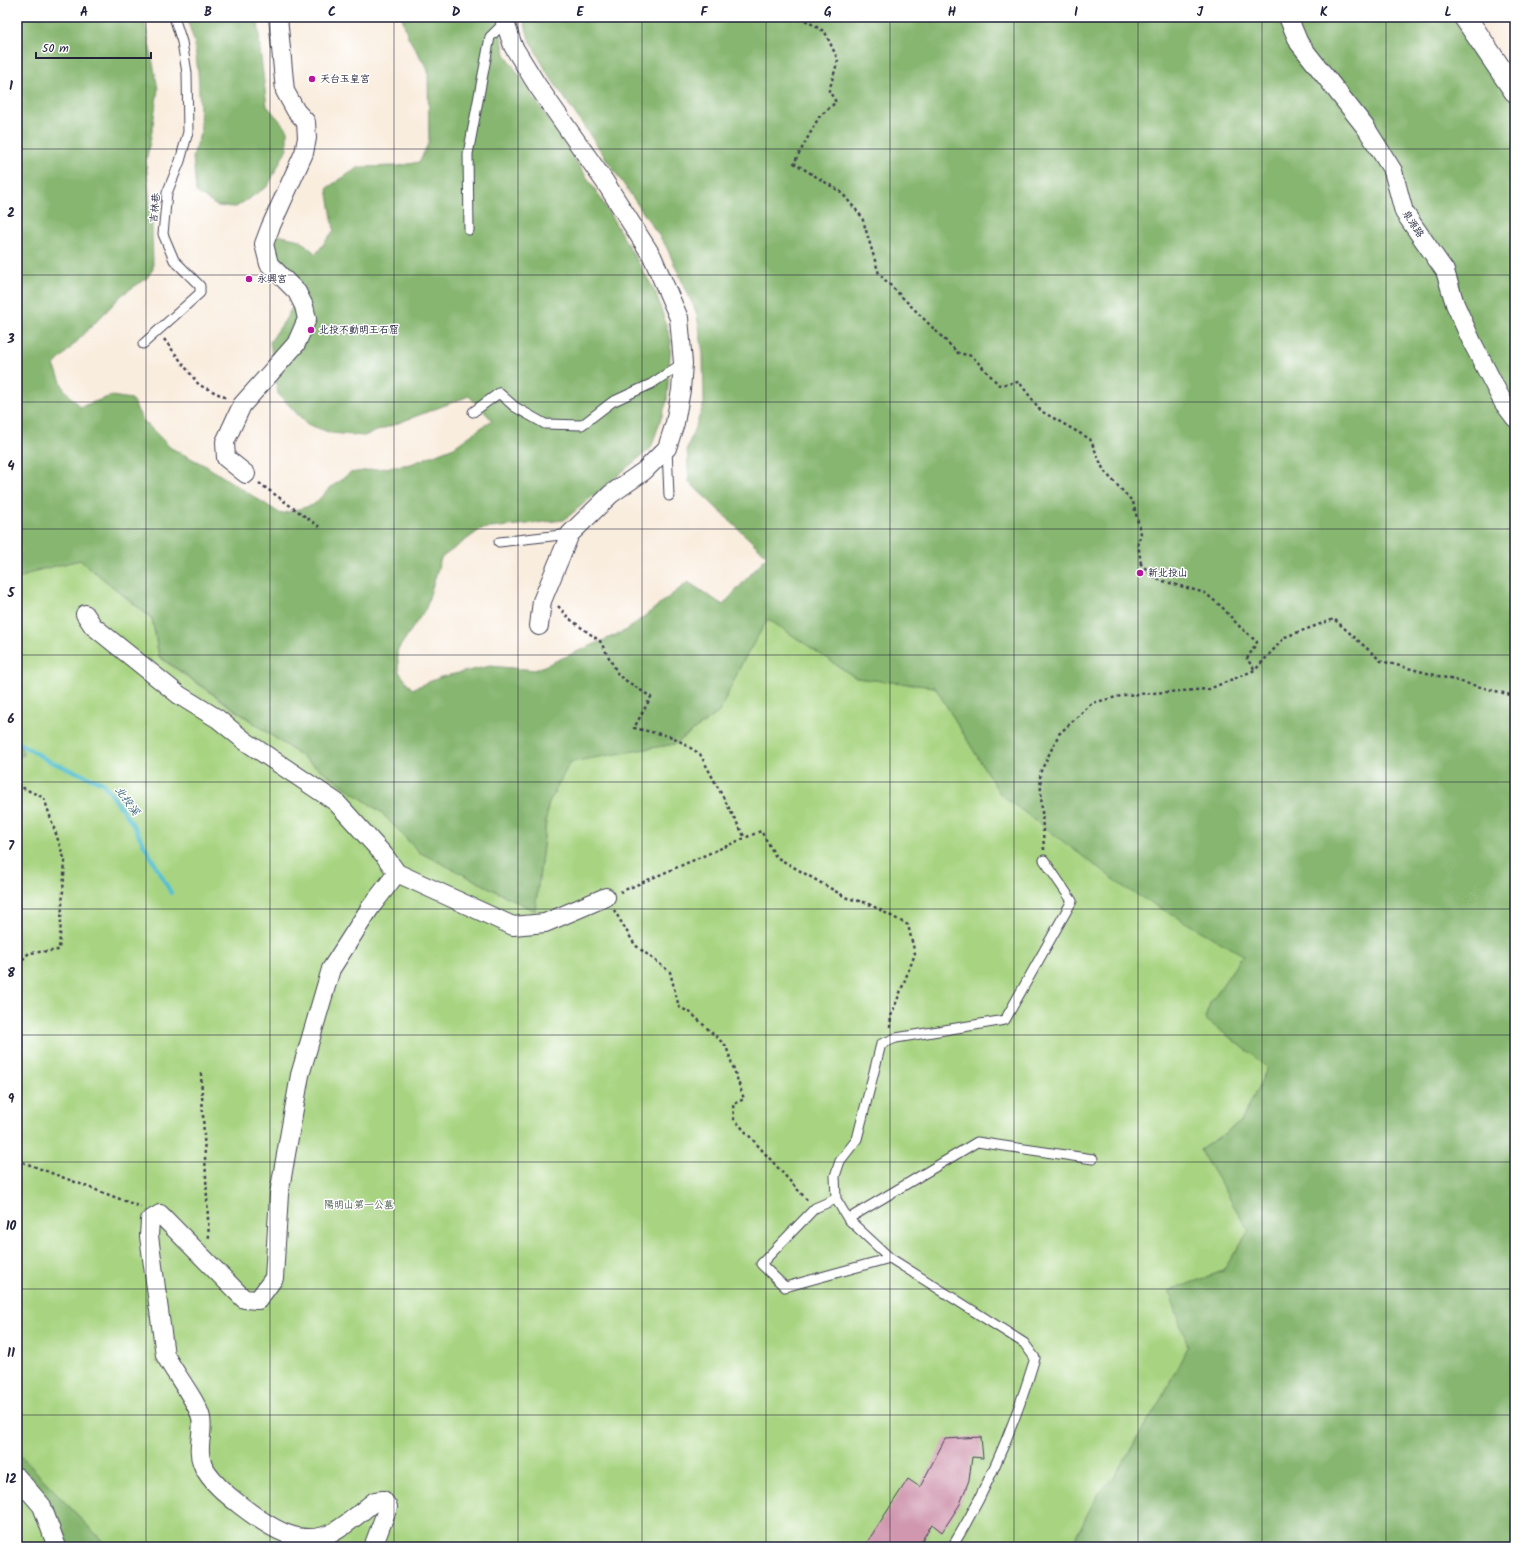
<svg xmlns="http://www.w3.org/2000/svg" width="1532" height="1564" font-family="Kalam,'LXGW WenKai TC',sans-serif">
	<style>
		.green { fill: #a8d481; stroke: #657b5e }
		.forest { fill: #86b66f; stroke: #546c55 }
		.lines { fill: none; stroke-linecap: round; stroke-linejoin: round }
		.stream { stroke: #55c0d0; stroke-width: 4.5 }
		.building { fill: #d097af }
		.service-casing { stroke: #424053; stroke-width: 11 }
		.minor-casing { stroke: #424053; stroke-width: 20 }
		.tertiary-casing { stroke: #424053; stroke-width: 24 }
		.path { stroke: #424053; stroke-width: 2.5; stroke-dasharray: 3 3; stroke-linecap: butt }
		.service { stroke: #fff; stroke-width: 9 }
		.minor { stroke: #fff; stroke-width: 18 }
		.tertiary { stroke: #fff; stroke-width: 22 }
		.grid { fill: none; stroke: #22223b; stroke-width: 1; stroke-opacity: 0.55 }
		.poi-dot { fill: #b5179e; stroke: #fff; stroke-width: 1.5 }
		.labels { text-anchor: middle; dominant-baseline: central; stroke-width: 3; stroke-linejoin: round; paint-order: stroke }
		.poi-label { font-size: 10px; fill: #22223b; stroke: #fff; text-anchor: start }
		.street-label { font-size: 10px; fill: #22223b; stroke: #fff }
		.park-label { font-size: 10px; fill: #516054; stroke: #fff }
		.water-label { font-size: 11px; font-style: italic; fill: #366177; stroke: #fff }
		.neatline { fill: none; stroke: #22223b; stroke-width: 1.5 }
		.grid-label { font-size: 13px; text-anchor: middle; font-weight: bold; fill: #22223b }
	</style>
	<rect width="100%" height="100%" fill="#fff"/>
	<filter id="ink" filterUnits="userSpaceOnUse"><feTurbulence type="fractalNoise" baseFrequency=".025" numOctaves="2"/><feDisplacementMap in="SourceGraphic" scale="8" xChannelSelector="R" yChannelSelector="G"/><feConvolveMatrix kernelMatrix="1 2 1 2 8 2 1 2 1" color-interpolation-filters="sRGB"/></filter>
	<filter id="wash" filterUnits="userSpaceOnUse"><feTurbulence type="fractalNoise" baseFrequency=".012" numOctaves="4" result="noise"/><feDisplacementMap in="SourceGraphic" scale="16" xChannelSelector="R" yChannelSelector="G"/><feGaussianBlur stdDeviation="0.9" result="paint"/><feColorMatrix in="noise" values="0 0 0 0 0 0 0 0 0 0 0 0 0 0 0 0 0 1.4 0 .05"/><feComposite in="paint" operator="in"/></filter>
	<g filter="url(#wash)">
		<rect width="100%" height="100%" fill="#f9edde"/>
		<path class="green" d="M80 560 152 619 159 657 381 812 419 852 535 911 548 805 570 761 675 744 719 712 742 663 768 618 856 678 935 687 1000 794 1243 955 1210 1003 1205 1019 1252 1054 1267 1069 1241 1122 1200 1150 1249 1230 1223 1271 1170 1291 1189 1346 1164 1394 1114 1477 1098 1493 1071 1547H108L17 1452V757L23 755 17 737V580L35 571Z
			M17 1481 67 1547H17Z"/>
		<path class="forest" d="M17 17H144L158 89 152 131 146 161 152 224 153 269 147 278 123 294 54 365 64 389 80 407 111 396 132 399 142 419 171 448 206 466 281 514 313 505 330 488 350 473 411 464 454 447 492 420 469 396 364 436 331 433 307 424 278 394 270 342 285 320 303 288 276 262 271 250 278 235 300 240 316 254 334 230 327 188 359 167 399 166 419 162 429 142 428 70 408 37 402 17H497L505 54 598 194 656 293 671 340 667 401 651 448 564 520 481 529 441 558 426 608 397 651 399 672 412 689 441 677 490 666 535 670 627 630 688 582 723 605 767 556 689 482 687 448 704 404 703 353 697 314 666 246 548 74 529 39 523 17H1460L1515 102V1547H1071L1098 1493 1114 1477 1164 1394 1188 1346 1169 1291 1223 1271 1249 1231 1200 1150 1241 1122 1267 1069 1252 1054 1205 1019 1210 1003 1243 955 1125 888 1000 794 935 687 856 678 768 619 742 663 719 712 675 744 570 762 548 805 535 911 419 852 381 812 159 656 152 618 80 560 35 571 17 580Z
			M186 17H258L260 50 267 106 287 129V148L268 186 236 207 217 206 196 192 193 156 201 131 198 72 194 40Z
			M17 737 24 755 17 757Z
			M17 1452 108 1547H67L17 1481Z"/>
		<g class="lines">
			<path class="stream" d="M17 742 49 761 103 783 132 823 171 893"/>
		</g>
		<g id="blocks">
			<path class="building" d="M981 1437 983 1458 972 1457 969 1480 960 1504 942 1532 932 1524 918 1547H864L908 1479 920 1487 945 1439Z"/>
		</g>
	</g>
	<g filter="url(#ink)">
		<use href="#blocks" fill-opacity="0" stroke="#424053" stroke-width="1"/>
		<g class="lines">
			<defs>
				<path id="service" d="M469 230 468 154 490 37 505 22
					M143 344 200 293V286L174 260 163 234 167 193 180 161 188 132 187 73 182 42 174 17
					M473 412 499 393 515 407 545 424 582 425 612 402 651 384 683 363
					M667 448 669 496
					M499 542 570 534
					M836 1199 815 1208 761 1264 785 1287 890 1258
					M848 1219 977 1142 1093 1159
					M952 1547C988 1489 1015 1424 1035 1358L1024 1343 890 1258 848 1219 836 1199 835 1176 840 1161 857 1139 881 1044 896 1038 1005 1020 1072 901 1044 860"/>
				<path id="minor" d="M506 17 505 22 513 46 537 85 605 182 652 256 679 318 683 363 681 390 675 423 667 448 644 471 611 494 570 534 542 601 539 626
					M1288 17 1299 43 1366 128 1393 171 1404 212 1445 271 1455 304 1472 342 1503 402 1515 418
					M246 474 226 458 225 442 242 405 296 344 307 319 304 306 297 292 269 264 264 244 270 228 304 153 307 138 306 122 296 111 285 91 278 17
					M85 614 93 626 179 695 218 719 245 741 336 802 384 855 397 873
					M17 1477 42 1506 57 1547
					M373 1547 388 1507 383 1500 375 1501C362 1511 348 1524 334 1532 300 1550 266 1525 240 1505 228 1496 207 1478 202 1463 196 1448 204 1433 201 1418 198 1403 174 1372 165 1355L149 1236 150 1220 160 1214 244 1299 258 1300 274 1278 279 1194 300 1075 331 969 370 908 397 873 513 926 545 923 606 897"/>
				<path id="tertiary" d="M1465 17 1515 91"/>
			</defs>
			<use href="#service" class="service-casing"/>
			<use href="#minor" class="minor-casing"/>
			<use href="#tertiary" class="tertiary-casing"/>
			<path class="path" d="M800 17 825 32 838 60 829 91 836 102 819 117 794 163 841 192 862 217 879 274 958 353 972 356 999 385 1019 382 1041 411 1090 439 1104 471 1133 502 1141 534 1138 543 1141 564
				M164 339 199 385 227 398
				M259 483 321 528
				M1140 563 1156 579 1205 593 1222 607 1238 625 1257 642 1247 659 1255 670
				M558 606 571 620 600 641 619 676 651 697 634 728 673 737 700 754 745 838
				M17 785 44 798 65 861 59 950 29 953 17 965
				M1044 850 1040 773 1059 734 1092 703 1125 695 1209 689 1255 670 1285 637 1334 619 1381 661 1515 696
				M620 892 761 831 776 857 847 898 867 903 908 925 915 954 891 1016 890 1027
				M614 910 635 945 670 972 679 1007 691 1013 726 1046 744 1099 733 1104 734 1119 807 1200
				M201 1073 209 1240
				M17 1160 141 1207"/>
			<use href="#service" class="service"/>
			<use href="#minor" class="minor"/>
			<use href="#tertiary" class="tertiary"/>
		</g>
	</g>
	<path class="grid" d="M146 17V1547M270 17V1547M394 17V1547M518 17V1547M642 17V1547M766 17V1547M890 17V1547M1014 17V1547M1138 17V1547M1262 17V1547M1386 17V1547M17 149H1515M17 275H1515M17 402H1515M17 529H1515M17 655H1515M17 782H1515M17 909H1515M17 1035H1515M17 1162H1515M17 1289H1515M17 1415H1515"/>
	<g class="poi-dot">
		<circle cx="312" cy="79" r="4"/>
		<circle cx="249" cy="279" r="4"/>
		<circle cx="311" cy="330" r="4"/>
		<circle cx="1140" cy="573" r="4"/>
	</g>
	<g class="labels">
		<g class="poi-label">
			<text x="320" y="79">天台玉皇宮</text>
			<text x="257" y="279">永興宮</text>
			<text x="319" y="330">北投不動明王石窟</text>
			<text x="1148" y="573">新北投山</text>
		</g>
		<g class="street-label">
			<text transform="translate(155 208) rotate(-84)">吉林巷</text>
			<text transform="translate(1413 224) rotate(57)">泉源路</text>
		</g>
		<g class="park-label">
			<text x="359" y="1205">陽明山第一公墓</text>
		</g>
		<g class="water-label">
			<text transform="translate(127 801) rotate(54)">北投溪</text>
		</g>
	</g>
	<rect width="1532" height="1564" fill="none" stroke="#fff" stroke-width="44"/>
	<path d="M36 52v6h115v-6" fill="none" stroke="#22223b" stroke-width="2"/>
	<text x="42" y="52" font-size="12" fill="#22223b" stroke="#ffffff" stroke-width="3" paint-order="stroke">50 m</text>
	<rect x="22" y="22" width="1488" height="1520" class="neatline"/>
	<g class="grid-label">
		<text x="84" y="16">A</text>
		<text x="208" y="16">B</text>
		<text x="332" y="16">C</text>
		<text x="456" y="16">D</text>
		<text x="580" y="16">E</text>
		<text x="704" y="16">F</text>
		<text x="828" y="16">G</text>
		<text x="952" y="16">H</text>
		<text x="1076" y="16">I</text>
		<text x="1200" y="16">J</text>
		<text x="1324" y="16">K</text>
		<text x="1448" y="16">L</text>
		<text x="11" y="90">1</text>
		<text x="11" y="217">2</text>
		<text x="11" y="343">3</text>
		<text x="11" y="470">4</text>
		<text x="11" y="597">5</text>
		<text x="11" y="723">6</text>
		<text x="11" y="850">7</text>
		<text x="11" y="977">8</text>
		<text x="11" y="1103">9</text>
		<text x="11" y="1230">10</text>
		<text x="11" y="1357">11</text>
		<text x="11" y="1483">12</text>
	</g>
</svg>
